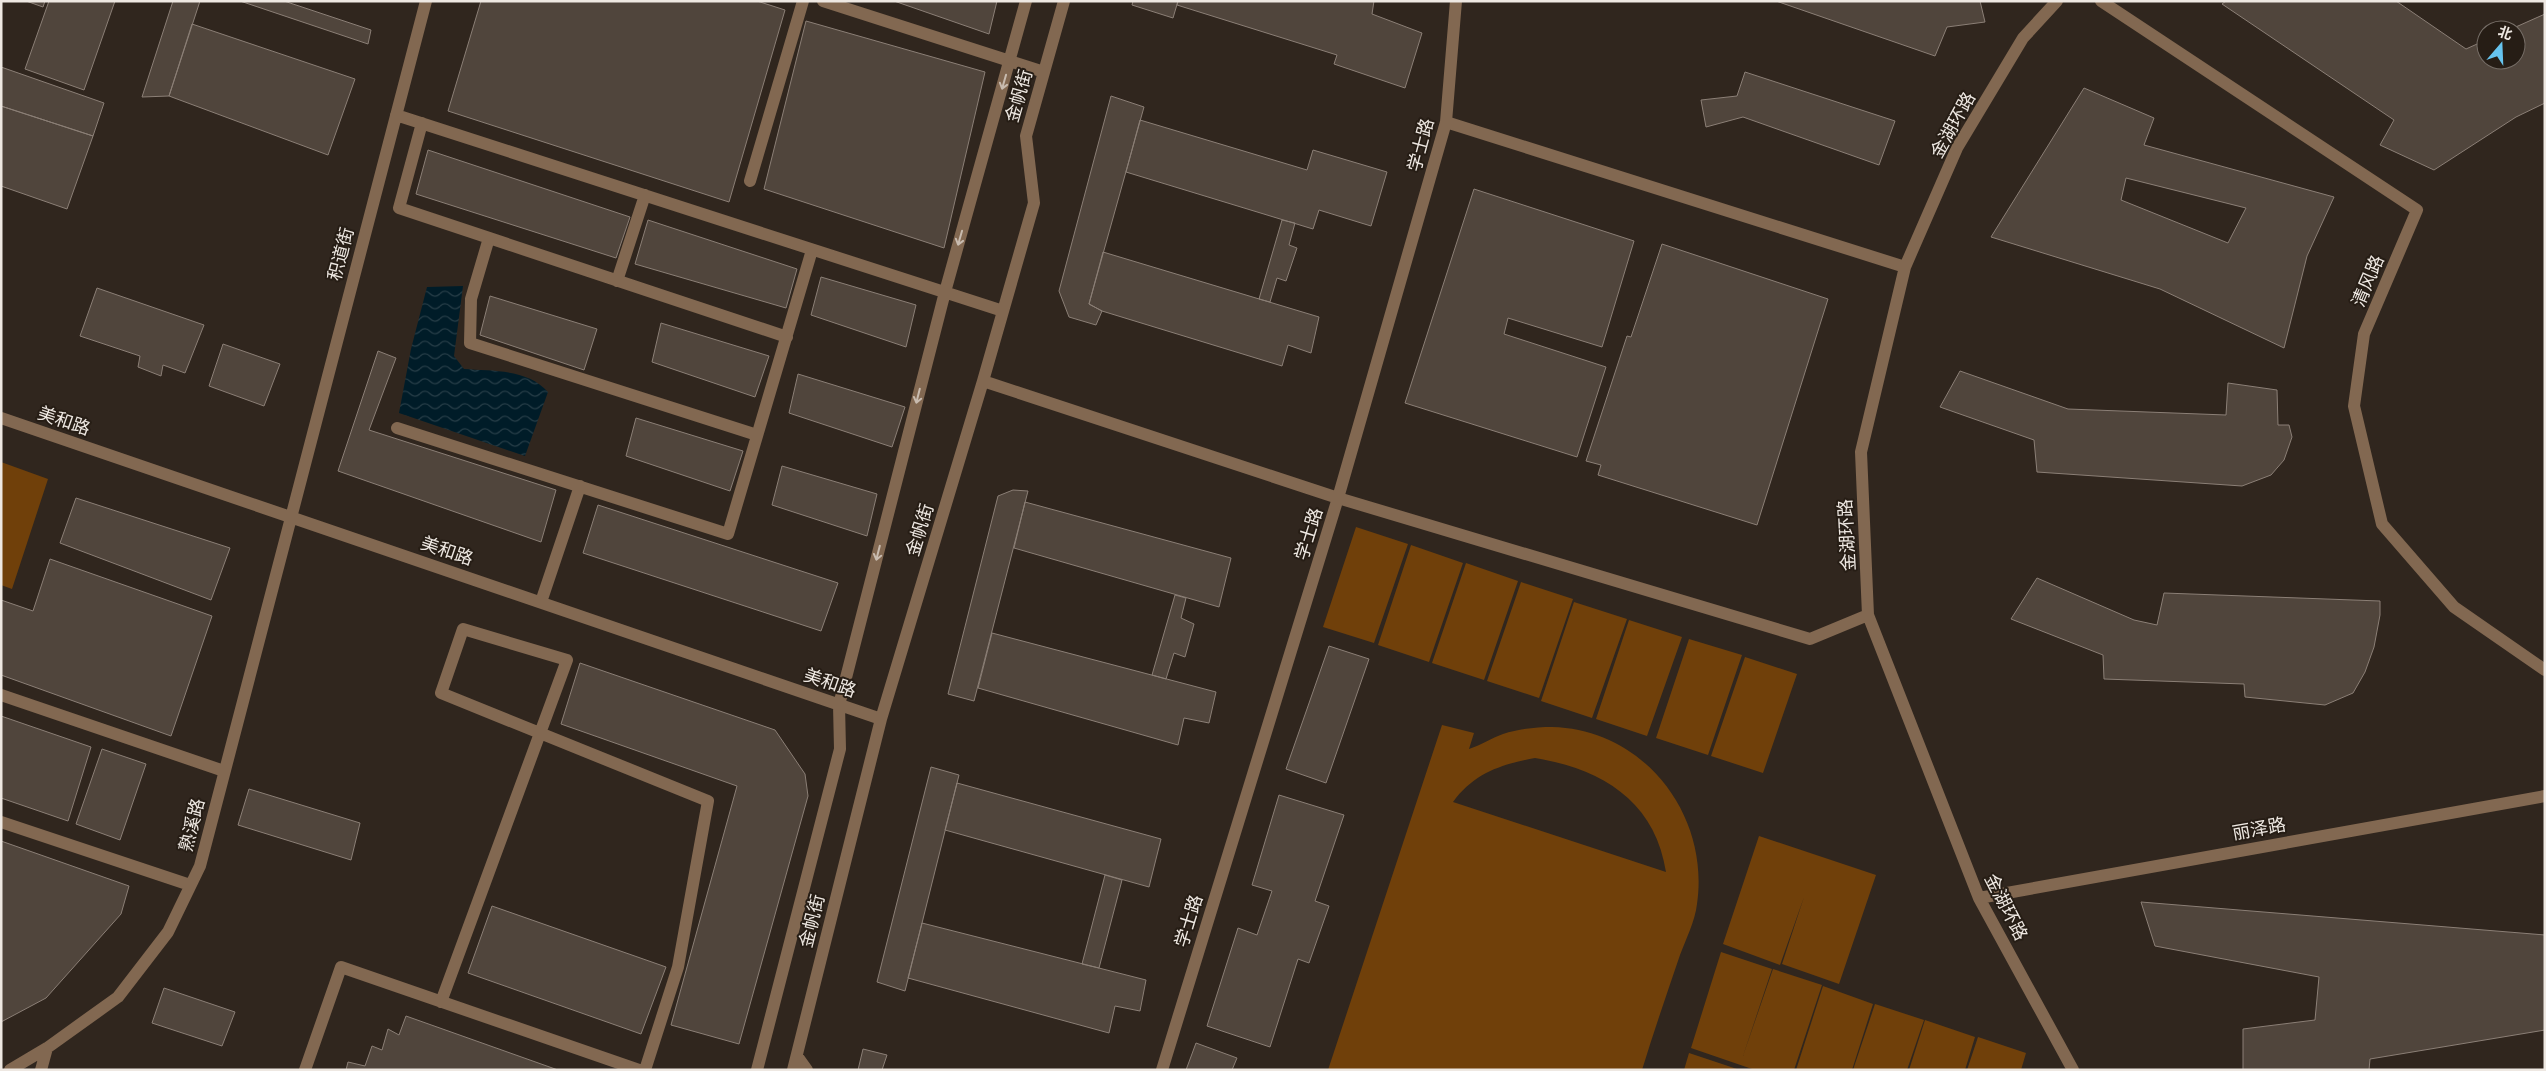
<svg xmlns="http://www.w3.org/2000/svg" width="2546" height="1071" font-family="Jost,'Noto Sans SC',sans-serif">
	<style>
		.pitch { fill: #70400a; fill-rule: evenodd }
		.water { fill: url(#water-waves) }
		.building { fill: #50453c; stroke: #8b7f76; fill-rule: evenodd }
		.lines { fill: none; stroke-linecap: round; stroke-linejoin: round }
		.minor { stroke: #826851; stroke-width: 12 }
		.oneway { stroke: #c8bbaf }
		.labels { text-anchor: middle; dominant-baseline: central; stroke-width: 4; stroke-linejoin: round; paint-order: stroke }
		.street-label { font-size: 18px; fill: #eee8e2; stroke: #261d15 }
	</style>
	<defs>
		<pattern id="water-waves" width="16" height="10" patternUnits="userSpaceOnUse" patternTransform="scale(1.25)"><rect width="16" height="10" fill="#001c28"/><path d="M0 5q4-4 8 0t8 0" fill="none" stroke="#263d47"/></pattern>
	</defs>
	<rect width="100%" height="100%" fill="#30261e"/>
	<path class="pitch" d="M1 462 48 479 12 589 1 585Z
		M1356 527 1408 544 1374 643 1323 627Z
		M1411 545 1463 563 1429 662 1378 645Z
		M1466 563 1518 581 1484 680 1432 663Z
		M1521 582 1573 599 1539 698 1487 681Z
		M1574 602 1627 619 1592 718 1541 701Z
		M1629 620 1682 637 1647 736 1596 719Z
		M1689 639 1742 655 1708 755 1656 738Z
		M1745 657 1797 674 1763 773 1711 756Z
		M1442 725 1474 733 1469 749C1482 745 1491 738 1503 734 1518 729 1536 727 1552 727 1644 729 1710 815 1697 904 1695 921 1686 939 1680 955 1667 993 1654 1031 1642 1070H1328ZM1535 758C1602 769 1655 801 1666 872L1453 802C1474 773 1502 764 1535 758Z
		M1759 836 1876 875 1839 984 1782 964 1804 897 1780 965 1723 944Z
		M1721 952 1772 969 1743 1056 1773 969 1822 985 1794 1070H1755L1691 1048Z
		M1823 986 1873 1004 1852 1070H1796Z
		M1875 1004 1924 1020 1907 1070H1853Z
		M1925 1020 1975 1037 1965 1070H1909Z
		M1978 1037 2026 1053 2021 1070H1967Z
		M1689 1053 1737 1069V1070H1684Z"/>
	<path class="water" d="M463 286 454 356 464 369C493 371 528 369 548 392L525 456 399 413 411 349 427 287Z"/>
	<path class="building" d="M26 1H45L43 7Z
		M49 1H115L84 90 25 69Z
		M173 1H200L169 96 142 97Z
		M240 1H284L371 30 368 44Z
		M481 1H757L785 10 729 202 448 111Z
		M894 1H997L989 34Z
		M1133 1H1178L1173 18 1132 5Z
		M1178 1H1374L1372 14 1422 33 1405 88 1334 64 1337 55 1177 5Z
		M1776 1H1980L1985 22 1947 27 1935 56Z
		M2226 1H2396L2466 49 2486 40V60H2516V30H2509L2545 14V103L2516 117 2434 170 2380 145 2394 120 2222 4Z
		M806 21 985 72 944 248 764 189Z
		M192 24 355 79 328 155 169 96Z
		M1 67 104 103 93 136 1 106Z
		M1745 72 1895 121 1879 165 1743 117 1706 127 1701 100 1737 96Z
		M2084 88 2154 118 2144 145 2334 197 2307 256 2284 348 2160 289 1991 237ZM2126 178 2246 208 2228 243 2121 200Z
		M1111 96 1144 107 1089 304 1102 311 1096 325 1069 317 1059 291Z
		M1 106 93 136 67 209 1 186Z
		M1140 120 1307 170 1313 150 1387 172 1371 226 1319 210 1313 229 1126 172Z
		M428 150 630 217 616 258 416 194Z
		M1474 189 1634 241 1602 347 1508 318 1504 334 1606 367 1577 457 1405 403Z
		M648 220 797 269 786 308 635 264Z
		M1282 220 1295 223 1289 245 1297 248 1286 281 1277 278 1270 302 1259 299Z
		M1662 244 1828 299 1757 525 1598 475 1601 465 1586 461 1627 336 1631 337Z
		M1103 252 1319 317 1311 353 1288 345 1282 366 1102 311 1089 304Z
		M821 277 916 305 906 347 811 315Z
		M97 288 204 325 185 373 163 365 161 376 138 367 140 356 80 336Z
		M490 296 597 329 584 370 480 335Z
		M661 323 769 356 755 397 652 362Z
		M223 344 280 364 264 406 209 386Z
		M378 351 396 358 369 430 556 490 541 542 338 471Z
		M1960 371 2068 409 2226 415 2228 383 2277 390 2278 425H2289L2292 437 2284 460 2271 475 2242 486 2037 472 2034 440 1940 407Z
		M798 374 905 407 892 447 789 413Z
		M636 418 743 451 730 491 626 456Z
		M782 466 877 494 867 536 772 505Z
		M1013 490 1028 491 974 701 948 694 998 496Z
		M76 498 230 548 211 600 60 543Z
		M1025 502 1231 558 1219 607 1014 548Z
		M598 505 838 583 821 631 583 553Z
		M50 559 212 616 171 736 1 675V600L33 611Z
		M2037 578 2134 620 2157 625 2164 593 2380 601V615L2374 647 2365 672 2353 693 2325 705 2245 697 2244 684 2104 679 2103 655 2011 619Z
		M1175 595 1186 598 1181 618 1194 624 1185 657 1174 653 1166 679 1152 675Z
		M992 633 1216 692 1209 723 1184 718 1178 745 978 688Z
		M1329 646 1369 659 1326 783 1286 769Z
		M580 663 775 730 805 774 808 796 739 1044 671 1025 737 786 561 724Z
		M1 716 91 747 68 821 1 798Z
		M102 749 146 764 120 840 76 824Z
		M931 767 959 775 905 991 877 982Z
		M957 783 1161 839 1149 887 945 830Z
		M249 789 360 823 351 860 238 825Z
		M1279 795 1344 815 1315 901 1329 906 1309 963 1298 959 1270 1047 1207 1026 1238 928 1257 935 1272 891 1252 885Z
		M1 841 129 886 121 914 46 998 1 1022Z
		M1105 875 1122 880 1099 968 1082 964Z
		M2141 902 2545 935V1030L2370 1059 2369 1070H2243V1029L2315 1020 2319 977 2155 946Z
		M492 906 666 967 641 1034 468 973Z
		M922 923 1146 980 1140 1011 1115 1006 1109 1033 908 978Z
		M164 988 235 1012 222 1046 152 1023Z
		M406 1016 558 1070H346L348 1062 365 1066 372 1046 382 1050 388 1029 399 1035Z
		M1196 1043 1237 1058 1232 1070H1186Z
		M863 1049 887 1055 882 1070H858Z"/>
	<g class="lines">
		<path class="minor" d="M823 1 1044 72
			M2057 1 2023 38 1957 148 1905 267 1861 452 1868 615 1979 898 2073 1070
			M2101 1 2417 210 2364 334 2354 406 2382 524 2454 607 2545 670
			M396 115 1003 311
			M1446 122 1905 267
			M422 123 399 208 787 337
			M750 181 803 1
			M489 238 471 299 470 343 757 435
			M617 281 645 195
			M983 381 1338 498 1810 639 1868 615
			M1 418 881 719
			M397 428 728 534 812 250
			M541 602 580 486
			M1 695 224 771
			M1 822 190 885
			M1979 898 2545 796
			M441 1002 567 660 463 629 441 693 708 801 678 967 645 1070
			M797 1056 807 1070
			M10 1070 47 1048 118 997 168 932 200 866 426 1
			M41 1070 47 1048
			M305 1070 341 967 639 1070
			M757 1070 840 749 839 705 945 292 1026 1
			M793 1070 881 719 983 381 1034 203 1026 136 1064 1
			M1162 1070 1338 498 1446 122 1456 1"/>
	</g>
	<defs><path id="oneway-shaft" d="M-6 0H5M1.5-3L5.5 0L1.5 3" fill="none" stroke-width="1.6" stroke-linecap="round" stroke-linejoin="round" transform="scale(1.25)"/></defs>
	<g class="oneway">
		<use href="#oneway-shaft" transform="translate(1004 82) rotate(106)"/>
		<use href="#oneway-shaft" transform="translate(960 238) rotate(106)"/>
		<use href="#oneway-shaft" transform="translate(918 396) rotate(104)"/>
		<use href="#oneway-shaft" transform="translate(878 553) rotate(104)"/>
	</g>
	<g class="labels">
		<g class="street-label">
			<text transform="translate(1019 96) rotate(-74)">金帆街</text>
			<text transform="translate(1953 125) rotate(-61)">金湖环路</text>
			<text transform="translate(1421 145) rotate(-75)">学士路</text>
			<text transform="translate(341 254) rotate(-75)">积道街</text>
			<text transform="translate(2368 281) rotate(-67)">清风路</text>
			<text transform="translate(64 421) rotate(19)">美和路</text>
			<text transform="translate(920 530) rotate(-73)">金帆街</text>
			<text transform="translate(1309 534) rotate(-73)">学士路</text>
			<text transform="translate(1847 535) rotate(-93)">金湖环路</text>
			<text transform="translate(447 551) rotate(19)">美和路</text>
			<text transform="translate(830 683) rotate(19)">美和路</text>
			<text transform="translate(192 825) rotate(-76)">熟溪路</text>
			<text transform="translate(2259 829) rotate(-10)">丽泽路</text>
			<text transform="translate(2006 907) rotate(63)">金湖环路</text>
			<text transform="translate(812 921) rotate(-76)">金帆街</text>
			<text transform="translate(1189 921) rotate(-73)">学士路</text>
		</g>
	</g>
	<rect width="2546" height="1071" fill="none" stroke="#eee8e2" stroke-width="5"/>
	<g transform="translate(2501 45) rotate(19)"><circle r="24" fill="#261d15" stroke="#766e67"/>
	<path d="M0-4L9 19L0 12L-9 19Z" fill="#66c4ef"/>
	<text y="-8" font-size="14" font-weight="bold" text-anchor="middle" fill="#eee8e2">北</text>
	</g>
</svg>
